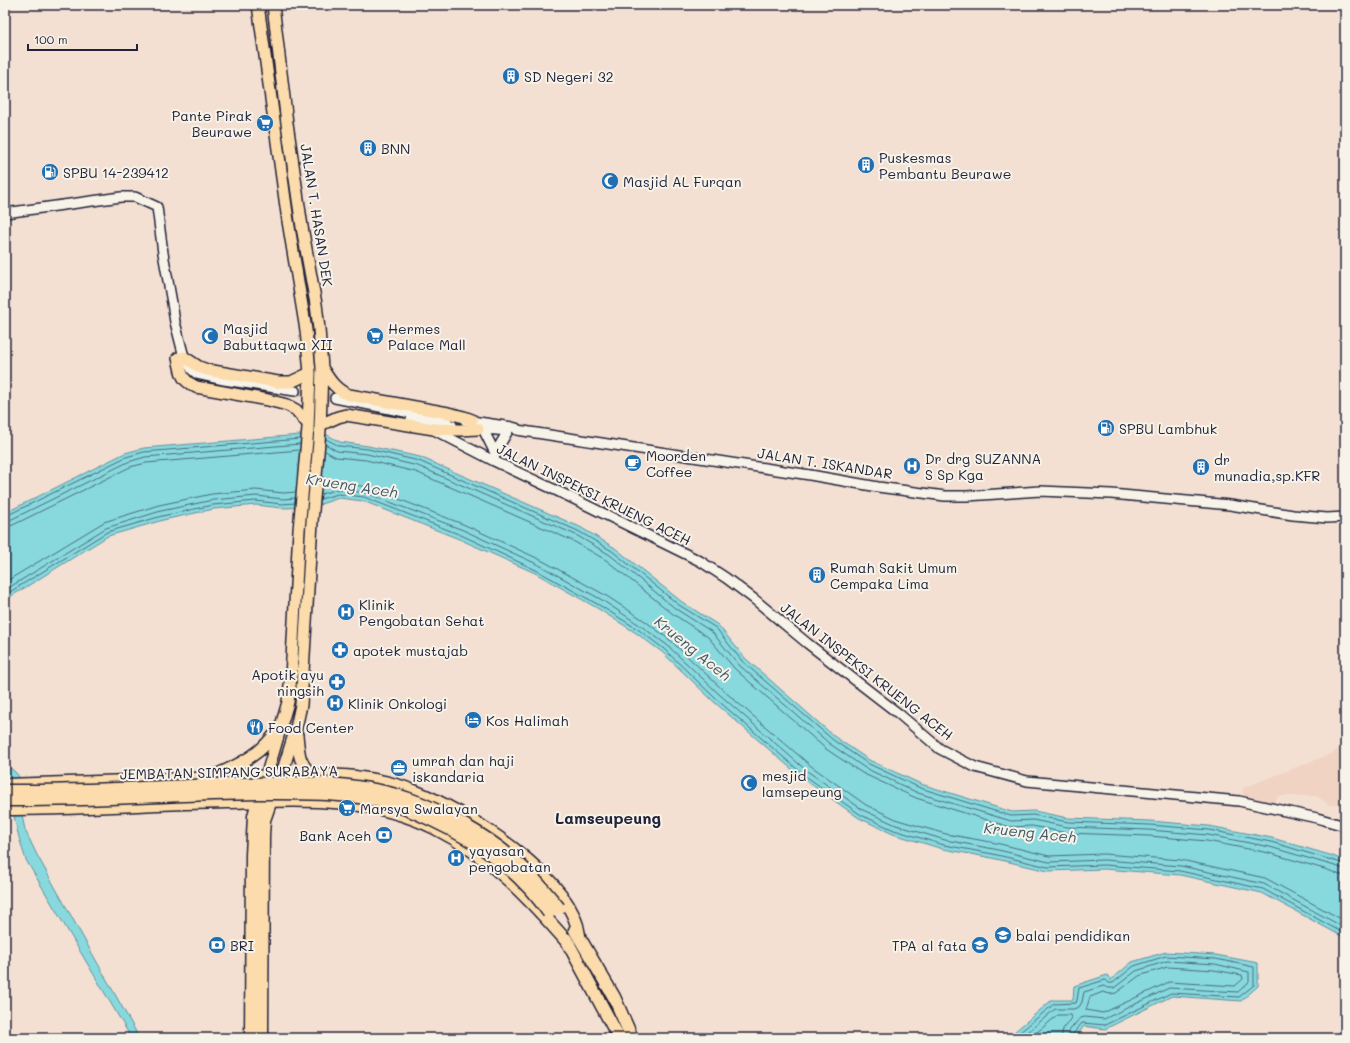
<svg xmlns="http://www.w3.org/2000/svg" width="1350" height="1043" font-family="Mali,sans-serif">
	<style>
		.built { fill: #f0d3c2 }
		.water { fill: #87d9de; stroke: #5f909d }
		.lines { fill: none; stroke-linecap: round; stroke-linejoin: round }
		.shore { stroke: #4a6b7c; stroke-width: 1 }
		.tertiary-tunnel { stroke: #c9bab4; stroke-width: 9; stroke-dasharray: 9 4.5; stroke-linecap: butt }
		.tertiary-casing { stroke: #22223b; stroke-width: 12 }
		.primary-casing { stroke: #22223b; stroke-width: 14 }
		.trunk-casing { stroke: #22223b; stroke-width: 15 }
		.tertiary { stroke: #f7f3e8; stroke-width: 9 }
		.primary { stroke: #fcdcac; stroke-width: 11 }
		.trunk { stroke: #fcdcac; stroke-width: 12 }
		.trunk-bridge-casing { stroke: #22223b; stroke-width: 15; stroke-linecap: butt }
		.trunk-bridge { stroke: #fcdcac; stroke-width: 12 }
		.labels { text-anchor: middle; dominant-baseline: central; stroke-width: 4; stroke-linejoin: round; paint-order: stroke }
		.poi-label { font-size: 14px; fill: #22223b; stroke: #f7f3e8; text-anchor: start }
		.street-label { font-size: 14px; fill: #22223b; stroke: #f7f3e8 }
		.water-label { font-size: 15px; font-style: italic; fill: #40596c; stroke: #f7f3e8 }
		.quarter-label { font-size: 16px; font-weight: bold; fill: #22223b; stroke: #f7f3e8 }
	</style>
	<rect width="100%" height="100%" fill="#f3e0d2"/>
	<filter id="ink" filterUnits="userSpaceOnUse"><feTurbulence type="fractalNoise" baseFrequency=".025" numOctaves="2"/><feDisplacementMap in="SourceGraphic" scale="8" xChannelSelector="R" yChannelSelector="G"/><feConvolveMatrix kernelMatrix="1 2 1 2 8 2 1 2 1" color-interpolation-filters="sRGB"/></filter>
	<g filter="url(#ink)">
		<path class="built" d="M906 456H918V476L905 475Z
			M1345 745V800L1335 805H1329L1317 796H1278L1273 806 1243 799V788L1333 753Z"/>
		<path class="water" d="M324 433 340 442 368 446 420 457 580 527 615 548 682 602 718 625 745 658 835 737 869 760 921 784 1012 812 1034 811 1068 818 1150 821 1209 826 1272 838 1333 856 1345 861V938L1262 893 1180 875 1104 869 1048 871 992 858 943 849 893 834 859 818 802 778 713 701 662 652 636 633 597 608 535 573 459 539 363 501 339 498 312 507 282 508 256 505 214 509 163 520 108 536 5 600V513L125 453 144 448Z
			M5 763 16 773 21 779 22 815 25 830 37 855 135 1030 138 1038H130L129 1034 26 860C16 831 12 808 8 778L5 776Z
			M1166 952 1216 955 1258 963V986L1241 1001 1172 996 1105 1029 1084 1026 1075 1038H1007L1052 1000H1073L1074 986 1107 975 1111 980 1132 962Z"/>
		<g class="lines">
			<path class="shore" d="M326 439 339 446 368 449 419 461 578 531 612 551 679 605 716 628 742 661 833 740 867 763 920 788 1011 816 1033 815 1068 822 1150 825 1209 830 1271 842 1345 864
				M325 444 337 451 367 454 418 466 576 535 610 555 676 609 712 632 739 665 830 744 865 768 918 793 1011 821 1033 820 1067 827 1149 830 1208 835 1270 847 1345 869
				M325 451 336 457 366 460 416 472 573 541 606 560 673 614 708 637 735 669 826 749 862 773 916 798 1010 827 1032 826 1067 833 1149 836 1207 841 1269 853 1328 870 1340 875H1345
				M322 488 339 483 368 487 465 525 541 560 605 595 645 621 671 641 723 690 811 766 866 805 898 820 946 834 996 843 1049 856 1104 854 1181 860 1265 878 1345 921
				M321 494 339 489 366 493 463 530 539 565 602 600 641 626 667 645 719 694 807 771 863 810 896 825 945 840 994 849 1049 862 1104 860 1181 866 1264 884 1345 928
				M320 499 338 494 364 497 461 535 536 570 599 605 639 630 664 649 715 698 804 775 861 815 894 830 944 845 993 854 1048 867 1104 865 1180 871 1263 889 1345 934
				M5 516 8 515 126 457 144 452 300 439
				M5 521 10 520 128 462 145 457 300 444
				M5 527 13 525 130 467 146 463 300 450
				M5 582 104 522 159 505 212 494 256 490 283 493 296 492
				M5 590 106 528 161 511 213 500 256 496 283 499 295 498
				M5 595 107 532 162 516 213 505 256 501 282 504 295 503
				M1168 967 1214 970 1242 975 1243 979 1235 986 1169 982 1103 1013 1086 1010 1090 997 1103 992 1110 994 1116 993 1139 976Z
				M1013 1038 1054 1004 1076 1003 1077 1000 1079 988 1105 980 1109 983H1113L1134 966 1166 956 1216 959 1254 967V985L1239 997 1171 993 1105 1025 1082 1023 1073 1034 1072 1038
				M1021 1038 1055 1009H1073L1079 1007 1082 1002 1084 992 1103 986 1109 988H1114L1136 971 1167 961 1215 964 1249 972V982L1238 992 1169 988 1104 1019 1085 1017 1080 1018 1069 1031 1067 1038
				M1030 1038 1058 1015H1070L1071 1018 1063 1029 1061 1038"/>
			<path class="tertiary-tunnel" d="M295 391 335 398"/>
			<defs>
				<path id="tertiary" d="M5 213 121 197H135L157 207 163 253 172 303 175 322 184 357 192 370 197 374 224 380 295 391
					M335 398 420 415 447 418
					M411 419 452 425
					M465 420 512 427 516 428 517 430 810 475 878 487 945 496H967L1040 491 1111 494 1230 505 1293 515 1327 518 1345 517
					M473 428 508 431
					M483 429 495 453
					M434 430 494 461 572 498 700 561 726 578 754 599 807 643 899 714 940 749 975 767 1027 781 1239 801 1317 818 1345 826
					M494 461 495 453 508 431"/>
				<path id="primary" d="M258 5 288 221 306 330 310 373 308 428 299 530 291 677 288 702 264 784
					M273 5 287 123 302 227 316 304 319 329 322 368 320 430 312 522 301 705 296 728 279 783
					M184 357 199 367 207 370 278 382H291L310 373
					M178 358C182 374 180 379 196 387L268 400 287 405 296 410 308 424
					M322 368C329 379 335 390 349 395L448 413 464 417 472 420
					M320 425 338 417 346 415 434 429 460 430 478 429
					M297 735C299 753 298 762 312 775
					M209 778C225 771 242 764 256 753 265 747 271 738 278 731"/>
				<path id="trunk" d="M5 785 312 775C328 776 345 775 361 778 379 780 398 785 414 791 466 811 572 877 579 935
					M5 809C79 809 153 803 227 802 300 800 367 795 435 828 489 855 530 899 569 944
					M575 930 614 997 632 1038
					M566 939 619 1038
					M251 1038 252 855 254 816 258 801
					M262 1038 263 835 264 820 271 800"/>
			</defs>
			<use href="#tertiary" class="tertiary-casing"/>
			<use href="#primary" class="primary-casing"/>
			<use href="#trunk" class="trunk-casing"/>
			<use href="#tertiary" class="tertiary"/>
			<use href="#primary" class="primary"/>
			<use href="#trunk" class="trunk"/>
			<defs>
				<path id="trunk-bridge" d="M5 791C75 792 144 788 214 785 278 783 347 778 409 799 441 810 485 835 511 857 529 872 544 890 559 908
					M5 800C89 801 174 794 258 793 301 793 343 792 384 802 401 806 417 813 432 820 479 842 519 870 549 913"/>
			</defs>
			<use href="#trunk-bridge" class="trunk-bridge-casing"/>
			<use href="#trunk-bridge" class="trunk-bridge"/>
		</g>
	</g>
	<defs>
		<symbol id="building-disc" viewBox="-11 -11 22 22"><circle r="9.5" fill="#1f6fb2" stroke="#f7f3e8"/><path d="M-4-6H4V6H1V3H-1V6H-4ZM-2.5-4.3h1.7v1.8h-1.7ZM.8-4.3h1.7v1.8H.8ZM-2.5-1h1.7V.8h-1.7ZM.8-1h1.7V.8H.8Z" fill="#fff"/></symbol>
		<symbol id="supermarket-disc" viewBox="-11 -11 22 22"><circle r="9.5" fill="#1f6fb2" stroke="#f7f3e8"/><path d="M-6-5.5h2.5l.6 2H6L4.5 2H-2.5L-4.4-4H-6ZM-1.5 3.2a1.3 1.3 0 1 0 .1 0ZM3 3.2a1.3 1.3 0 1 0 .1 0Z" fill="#fff"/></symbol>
		<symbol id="fuel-disc" viewBox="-11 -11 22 22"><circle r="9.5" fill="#1f6fb2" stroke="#f7f3e8"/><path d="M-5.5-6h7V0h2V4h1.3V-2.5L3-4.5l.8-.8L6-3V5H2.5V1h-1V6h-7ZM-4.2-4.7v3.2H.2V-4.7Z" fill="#fff"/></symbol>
		<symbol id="mosque-disc" viewBox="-11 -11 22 22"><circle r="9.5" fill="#1f6fb2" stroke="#f7f3e8"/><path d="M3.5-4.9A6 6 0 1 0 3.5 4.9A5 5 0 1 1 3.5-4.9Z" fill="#fff"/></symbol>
		<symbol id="cafe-disc" viewBox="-11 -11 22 22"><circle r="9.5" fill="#1f6fb2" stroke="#f7f3e8"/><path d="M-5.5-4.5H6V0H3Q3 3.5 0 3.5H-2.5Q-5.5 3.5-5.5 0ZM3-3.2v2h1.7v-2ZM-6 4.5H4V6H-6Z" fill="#fff"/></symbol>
		<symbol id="hospital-disc" viewBox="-11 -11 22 22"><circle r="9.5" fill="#1f6fb2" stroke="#f7f3e8"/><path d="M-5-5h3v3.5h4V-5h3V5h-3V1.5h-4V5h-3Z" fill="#fff"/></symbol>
		<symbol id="pharmacy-disc" viewBox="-11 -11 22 22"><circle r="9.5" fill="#1f6fb2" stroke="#f7f3e8"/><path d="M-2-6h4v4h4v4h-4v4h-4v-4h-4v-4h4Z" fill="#fff"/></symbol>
		<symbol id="hotel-disc" viewBox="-11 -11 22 22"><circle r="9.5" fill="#1f6fb2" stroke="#f7f3e8"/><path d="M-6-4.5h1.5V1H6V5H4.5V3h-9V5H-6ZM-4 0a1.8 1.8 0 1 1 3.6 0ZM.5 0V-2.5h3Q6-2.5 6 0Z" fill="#fff"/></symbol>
		<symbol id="restaurant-disc" viewBox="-11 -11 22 22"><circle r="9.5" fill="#1f6fb2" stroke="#f7f3e8"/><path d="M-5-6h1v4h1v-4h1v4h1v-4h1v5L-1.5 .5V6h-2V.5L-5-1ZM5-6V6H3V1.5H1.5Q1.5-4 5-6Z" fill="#fff"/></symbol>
		<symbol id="office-disc" viewBox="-11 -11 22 22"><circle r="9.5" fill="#1f6fb2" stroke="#f7f3e8"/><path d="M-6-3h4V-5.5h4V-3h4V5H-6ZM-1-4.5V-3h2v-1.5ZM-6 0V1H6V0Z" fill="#fff"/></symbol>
		<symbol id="bank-disc" viewBox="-11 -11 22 22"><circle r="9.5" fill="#1f6fb2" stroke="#f7f3e8"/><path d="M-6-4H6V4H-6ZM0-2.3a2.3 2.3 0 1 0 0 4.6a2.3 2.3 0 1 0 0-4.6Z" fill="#fff"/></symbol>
		<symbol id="university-disc" viewBox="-11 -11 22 22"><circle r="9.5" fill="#1f6fb2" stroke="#f7f3e8"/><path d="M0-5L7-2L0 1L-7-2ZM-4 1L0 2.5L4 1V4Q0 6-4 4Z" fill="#fff"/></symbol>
		<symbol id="school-disc" viewBox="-11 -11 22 22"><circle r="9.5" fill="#1f6fb2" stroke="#f7f3e8"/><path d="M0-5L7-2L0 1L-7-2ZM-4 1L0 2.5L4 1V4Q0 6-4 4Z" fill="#fff"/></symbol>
	</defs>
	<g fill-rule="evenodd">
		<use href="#building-disc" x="501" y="66" width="20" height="20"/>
		<use href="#supermarket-disc" x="255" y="113" width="20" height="20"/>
		<use href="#building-disc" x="358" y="138" width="20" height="20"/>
		<use href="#building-disc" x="856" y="155" width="20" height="20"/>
		<use href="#fuel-disc" x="40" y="162" width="20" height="20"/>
		<use href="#mosque-disc" x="600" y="171" width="20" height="20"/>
		<use href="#mosque-disc" x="200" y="326" width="20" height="20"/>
		<use href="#supermarket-disc" x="365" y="326" width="20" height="20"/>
		<use href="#fuel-disc" x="1096" y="418" width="20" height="20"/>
		<use href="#cafe-disc" x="623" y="453" width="20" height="20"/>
		<use href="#hospital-disc" x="902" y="456" width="20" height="20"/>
		<use href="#building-disc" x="1191" y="457" width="20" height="20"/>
		<use href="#building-disc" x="807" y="565" width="20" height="20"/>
		<use href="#hospital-disc" x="336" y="602" width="20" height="20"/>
		<use href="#pharmacy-disc" x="330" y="640" width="20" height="20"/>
		<use href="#pharmacy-disc" x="327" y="672" width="20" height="20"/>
		<use href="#hospital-disc" x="325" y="693" width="20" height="20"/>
		<use href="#hotel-disc" x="463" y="710" width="20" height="20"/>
		<use href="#restaurant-disc" x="245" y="717" width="20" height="20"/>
		<use href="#office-disc" x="389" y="758" width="20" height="20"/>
		<use href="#mosque-disc" x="739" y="773" width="20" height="20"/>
		<use href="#supermarket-disc" x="337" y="798" width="20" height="20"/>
		<use href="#bank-disc" x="374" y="825" width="20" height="20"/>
		<use href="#hospital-disc" x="446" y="848" width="20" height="20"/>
		<use href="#university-disc" x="993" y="925" width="20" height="20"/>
		<use href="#bank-disc" x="207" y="935" width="20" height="20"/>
		<use href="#school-disc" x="970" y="935" width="20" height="20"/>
	</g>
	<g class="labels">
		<g class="poi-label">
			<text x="524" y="76">SD Negeri 32</text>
			<text x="252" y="115" text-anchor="end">Pante Pirak<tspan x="252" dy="16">Beurawe</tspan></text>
			<text x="381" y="148">BNN</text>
			<text x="879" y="157">Puskesmas<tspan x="879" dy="16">Pembantu Beurawe</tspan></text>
			<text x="63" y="172">SPBU 14-239412</text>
			<text x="623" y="181">Masjid AL Furqan</text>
			<text x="223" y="328">Masjid<tspan x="223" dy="16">Babuttaqwa XII</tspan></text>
			<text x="388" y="328">Hermes<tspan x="388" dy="16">Palace Mall</tspan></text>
			<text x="1119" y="428">SPBU Lambhuk</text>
			<text x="646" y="455">Moorden<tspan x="646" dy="16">Coffee</tspan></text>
			<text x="925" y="458">Dr drg SUZANNA<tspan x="925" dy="16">S Sp Kga</tspan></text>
			<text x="1214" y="459">dr<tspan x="1214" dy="16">munadia,sp.KFR</tspan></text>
			<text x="830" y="567">Rumah Sakit Umum<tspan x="830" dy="16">Cempaka Lima</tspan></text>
			<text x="359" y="604">Klinik<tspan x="359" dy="16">Pengobatan Sehat</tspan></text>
			<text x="353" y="650">apotek mustajab</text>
			<text x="324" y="674" text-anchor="end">Apotik ayu<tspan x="324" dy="16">ningsih</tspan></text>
			<text x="348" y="703">Klinik Onkologi</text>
			<text x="486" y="720">Kos Halimah</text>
			<text x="268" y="727">Food Center</text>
			<text x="412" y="760">umrah dan haji<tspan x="412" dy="16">iskandaria</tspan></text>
			<text x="762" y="775">mesjid<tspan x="762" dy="16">lamsepeung</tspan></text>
			<text x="360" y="808">Marsya Swalayan</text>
			<text x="371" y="835" text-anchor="end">Bank Aceh</text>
			<text x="469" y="850">yayasan<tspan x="469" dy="16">pengobatan</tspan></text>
			<text x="1016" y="935">balai pendidikan</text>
			<text x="230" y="945">BRI</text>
			<text x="967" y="945" text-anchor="end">TPA al fata</text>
		</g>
		<g class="street-label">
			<text transform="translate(317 215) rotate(81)">JALAN T. HASAN DEK</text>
			<text transform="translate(825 463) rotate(9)">JALAN T. ISKANDAR</text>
			<text transform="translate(594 494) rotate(26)">JALAN INSPEKSI KRUENG ACEH</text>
			<text transform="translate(867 671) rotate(38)">JALAN INSPEKSI KRUENG ACEH</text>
			<text transform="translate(229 772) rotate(-1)">JEMBATAN SIMPANG SURABAYA</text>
		</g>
		<g class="water-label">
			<text transform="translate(352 485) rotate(9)">Krueng Aceh</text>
			<text transform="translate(693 648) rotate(39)">Krueng Aceh</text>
			<text transform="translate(1030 832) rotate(6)">Krueng Aceh</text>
		</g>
		<g class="quarter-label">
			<text x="608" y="817">Lamseupeung</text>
		</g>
	</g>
	<rect width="1350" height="1043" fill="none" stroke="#f7f3e8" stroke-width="20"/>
	<rect x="10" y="10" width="1330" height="1023" fill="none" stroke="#22223b" stroke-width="1.5" filter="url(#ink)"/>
	<path d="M28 44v6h109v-6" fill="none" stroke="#22223b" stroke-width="2"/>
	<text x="34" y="44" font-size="12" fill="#22223b" stroke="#f7f3e8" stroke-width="3" paint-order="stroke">100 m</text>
</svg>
